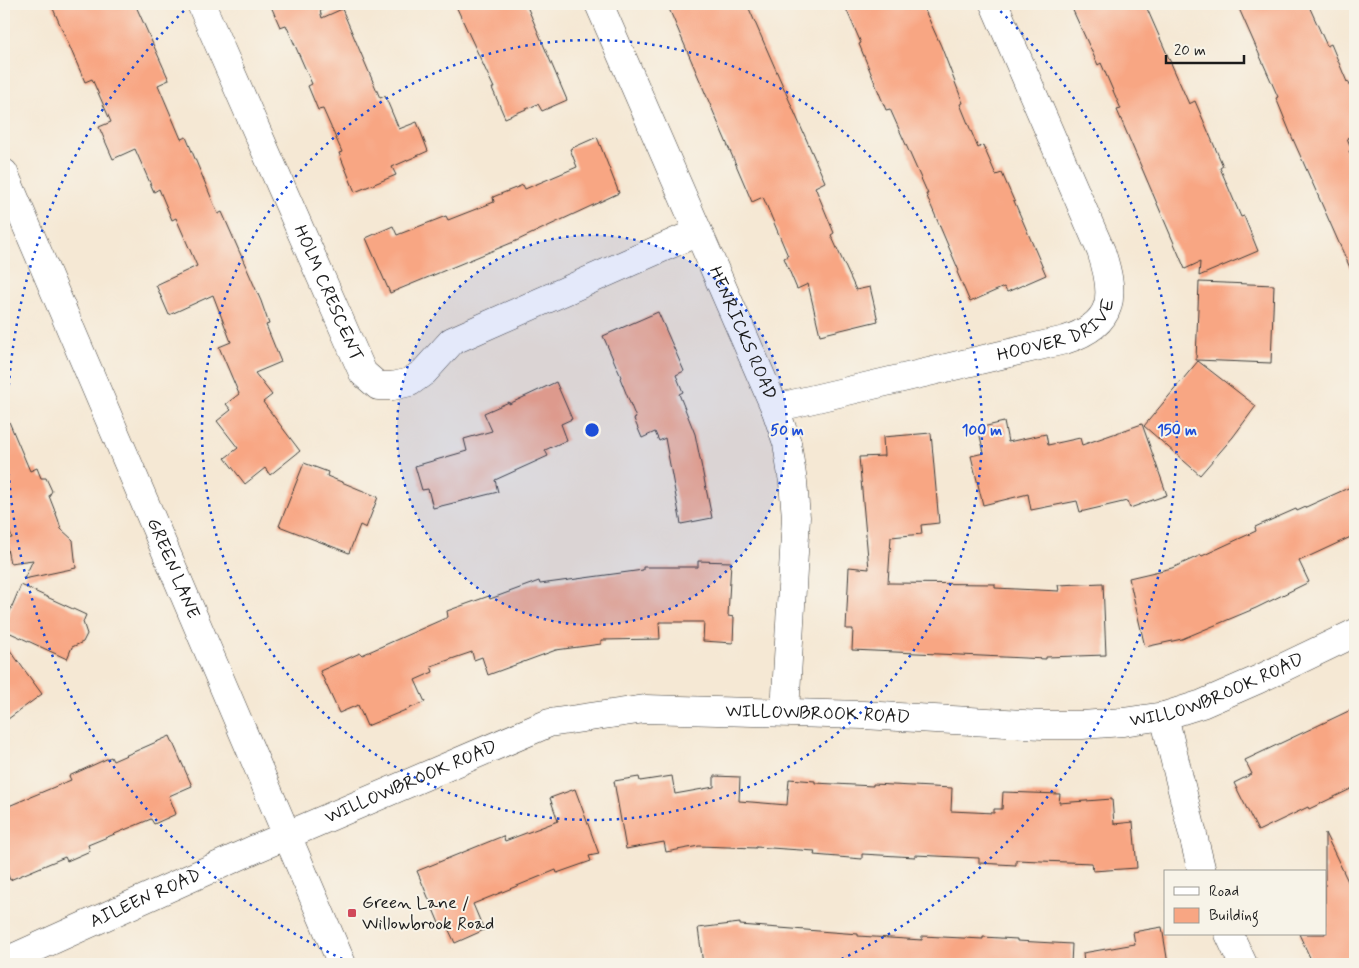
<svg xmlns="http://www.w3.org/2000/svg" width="1359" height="968" font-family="Mynerve,sans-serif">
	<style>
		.building { fill: #f8a683 }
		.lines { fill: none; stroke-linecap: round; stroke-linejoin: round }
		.minor-casing { stroke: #3d3b38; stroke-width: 29 }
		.minor { stroke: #fff; stroke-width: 28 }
		.ring { fill: none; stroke: #1d4ed8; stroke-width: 2.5; stroke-dasharray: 2.5 5 }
		.poi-dot { fill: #d1495b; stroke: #f7f3e8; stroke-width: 2 }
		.labels { text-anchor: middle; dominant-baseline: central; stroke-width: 4; stroke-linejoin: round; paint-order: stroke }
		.street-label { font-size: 18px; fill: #1c1c1c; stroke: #f7f3e8 }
		.poi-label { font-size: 18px; fill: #1c1c1c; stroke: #f7f3e8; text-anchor: start }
		.centre { fill: #1d4ed8; stroke: #f7f3e8; stroke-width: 2.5 }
		.ring-label { font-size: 15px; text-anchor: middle; font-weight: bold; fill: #1d4ed8; stroke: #f7f3e8; stroke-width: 4; stroke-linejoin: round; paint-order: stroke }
	</style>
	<rect width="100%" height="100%" fill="#f7f3e8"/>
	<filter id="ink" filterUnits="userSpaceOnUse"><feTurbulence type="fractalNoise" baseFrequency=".02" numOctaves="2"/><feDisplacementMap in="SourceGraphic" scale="10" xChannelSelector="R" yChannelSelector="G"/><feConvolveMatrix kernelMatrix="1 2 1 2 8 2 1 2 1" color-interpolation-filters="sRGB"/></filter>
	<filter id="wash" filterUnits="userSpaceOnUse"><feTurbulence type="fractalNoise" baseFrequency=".0096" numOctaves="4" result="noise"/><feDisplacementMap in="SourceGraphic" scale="20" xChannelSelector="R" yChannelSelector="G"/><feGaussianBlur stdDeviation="1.12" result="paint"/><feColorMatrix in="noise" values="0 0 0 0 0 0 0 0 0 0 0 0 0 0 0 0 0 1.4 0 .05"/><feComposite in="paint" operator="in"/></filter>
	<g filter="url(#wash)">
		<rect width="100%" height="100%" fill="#f5e8d4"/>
		<g id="blocks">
			<path class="building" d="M51 4H135L169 80 158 85 181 139 186 137 218 214 222 212 261 301 269 324 266 325 281 362 255 373 272 395 263 402 300 451 270 475 265 468 245 484 225 458 238 448 217 421 231 410 226 404 239 394 219 347 231 342 213 295 169 315 156 285 197 266 176 218 172 220 159 189 154 192 135 149 113 159 99 127 111 122 92 79 85 82Z
				M270 4H336L320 11 322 18 342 9 380 98 385 96 399 129 417 122 428 151 392 167 396 175 355 192 339 153 342 152 323 109 318 110 308 86 312 84 286 25 280 27Z
				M455 4H526L567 100 542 111 538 104 505 118 492 88H494Z
				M667 4H747L825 182 815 187 834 233 831 235 856 290 870 287 878 321 820 335 808 284 797 289 784 258 788 256 763 197 752 202Z
				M844 4H922L941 46 963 103 960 104 978 148 983 145 996 175 1002 173 1046 275 1007 292 1004 287 970 302 957 272 959 271 926 194H928L890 109 886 110 859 44 861 43Z
				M1070 4H1145L1189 104 1195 101 1223 166 1220 168 1241 217 1244 216 1258 251 1199 276 1200 262 1185 269 1117 110 1121 109 1101 63 1098 65Z
				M1237 4H1308L1327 46 1331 44 1347 82 1348 81 1355 97V134L1347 138 1352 150 1349 151 1355 165V279L1292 137 1276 98 1278 97Z
				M597 137 619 193 516 241 390 293 366 238 393 226 397 235 446 216 448 220 494 202 493 197 523 185 525 189 577 167 570 149Z
				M1199 282 1274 285 1271 363 1196 360Z
				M658 312 684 371 676 375 683 392 679 394 695 434 712 518 681 524 665 438 659 441 655 432 642 438 634 419 636 418 620 378 621 377 603 336Z
				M1198 361 1256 406 1233 437 1200 475 1144 426Z
				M556 382 572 419 561 424 567 440 545 450 548 456 495 480 498 492 433 508 428 489 422 490 415 466 467 451 464 439 492 431 484 413 509 402V404Z
				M4 410 30 471 37 468 41 478H46L52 491 49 496 58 519 61 529 73 540 76 568 24 579 33 560 10 563 5 539 12 538 4 518Z
				M1004 422 1008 442 1046 434 1048 445 1080 438 1082 445 1142 424 1167 495 1130 508 1127 501 1080 512 1077 501 1031 510 1028 494 983 505 971 456 984 453 978 428Z
				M931 433 939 523 921 525 922 534 891 537 888 583 995 584V588L1059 591 1058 585 1103 583 1106 655 1046 657V659L852 650 853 629H846L849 567 869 569 859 457 884 456 883 437Z
				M304 463 328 472 327 476 378 497 366 528 360 525 349 553 279 526Z
				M1355 485V535L1299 561 1309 582 1256 608 1182 639 1145 647 1129 578 1172 568 1201 555 1202 556 1256 531 1255 527 1296 509 1297 511Z
				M698 561 731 562 728 616 734 617 733 643 703 641 704 622H659L660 639 601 640V644L556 650 488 675 482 657 474 660 472 652 431 666 433 672 415 680 425 702 367 726 358 705 339 713 320 671 360 653 362 655 448 617 447 611 489 596 490 599 539 581 540 584 643 570V567H698Z
				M21 585 86 615 83 622 87 634 83 642 72 647 67 659 4 630V625Z
				M4 642 42 694 4 722Z
				M1355 708V787L1309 809 1308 807 1258 831 1234 783 1252 774 1245 760Z
				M170 736 192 786 169 796 176 814 154 824 151 819 88 845 90 851 67 861 65 857 10 880 4 865V808L71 780 69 776 111 757 113 761Z
				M672 776 675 794 714 787V776L740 777 739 801 787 805 789 779 815 781V783L873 786V784L952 788 951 811 994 813V809H1002L1003 792 1060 794 1059 803 1112 799 1114 824 1133 822 1137 868 1093 871 1092 863 1016 860V865L979 863V858L915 855V857L862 854V859L814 855 815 851 756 847V848L699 846 666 852 664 842 626 849 614 781 639 777 640 781Z
				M575 789 599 854 589 856 591 861 557 873 556 870 473 904 484 930 455 943 447 926 441 928 417 871 503 836 505 841 558 821 550 798Z
				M1325 833 1355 896V964H1313L1299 934H1325Z
				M740 923V925L858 934V936L922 940V936L983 939V937L1017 939V941L1072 944 1071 964H703L698 928Z
				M1162 927 1168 964H1084L1083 953 1135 944 1133 932Z"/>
		</g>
	</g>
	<g filter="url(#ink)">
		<use href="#blocks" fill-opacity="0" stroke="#3d3b38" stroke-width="1"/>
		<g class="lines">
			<defs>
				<g id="minor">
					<path id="s1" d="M201 4 363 373 378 386H393L410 382 424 372 452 341 698 232"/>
					<path id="s2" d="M599 4 775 408 787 443 793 482 796 517 785 712"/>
					<path id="s3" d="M4 173 342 964"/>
					<path id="s4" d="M775 408 1065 340C1115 324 1116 296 1101 251L994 4"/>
					<path d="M1164 716 1202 872"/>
					<path d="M1229 934 1243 964"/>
					<path id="s5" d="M4 962 255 849 549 723 645 709 863 715 1042 725H1082L1123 722 1164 716 1202 704 1257 680 1355 633"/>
				</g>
			</defs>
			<use href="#minor" class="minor-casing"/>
			<use href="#minor" class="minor"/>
		</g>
	</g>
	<circle cx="592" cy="430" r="195" fill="#1d4ed8" fill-opacity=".12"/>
	<g class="ring">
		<circle cx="592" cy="430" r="195"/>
		<circle cx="592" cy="430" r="390"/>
		<path d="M349 962A585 585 0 0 1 189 6M995 6A585 585 0 0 1 835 962"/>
	</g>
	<rect class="poi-dot" x="347" y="908" width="10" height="10" rx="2.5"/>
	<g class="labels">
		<g class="street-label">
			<text stroke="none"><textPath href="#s1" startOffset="316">HOLM CRESCENT</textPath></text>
			<text stroke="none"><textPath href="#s4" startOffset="295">HOOVER DRIVE</textPath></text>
			<text stroke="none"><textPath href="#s2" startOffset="359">HENRICKS ROAD</textPath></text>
			<text stroke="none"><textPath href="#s3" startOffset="430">GREEN LANE</textPath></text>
			<text stroke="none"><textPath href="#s5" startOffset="1270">WILLOWBROOK ROAD</textPath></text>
			<text stroke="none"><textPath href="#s5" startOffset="865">WILLOWBROOK ROAD</textPath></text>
			<text stroke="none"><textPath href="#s5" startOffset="445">WILLOWBROOK ROAD</textPath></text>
			<text stroke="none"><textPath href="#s5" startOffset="155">AILEEN ROAD</textPath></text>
		</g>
		<g class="poi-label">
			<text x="362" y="903">Green Lane /<tspan x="362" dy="21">Willowbrook Road</tspan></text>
		</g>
	</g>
	<circle cx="592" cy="430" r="8" class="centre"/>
	<g class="ring-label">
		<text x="787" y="435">50 m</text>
		<text x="982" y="435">100 m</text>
		<text x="1177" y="435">150 m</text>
	</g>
	<rect width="1359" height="968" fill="none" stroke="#f7f3e8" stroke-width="20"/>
	<rect x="1164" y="870" width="162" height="65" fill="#f7f3e8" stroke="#9f9d96"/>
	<rect x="1174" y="887" width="25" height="8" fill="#ffffff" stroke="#9f9d96"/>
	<text x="1209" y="896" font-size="15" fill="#1c1c1c">Road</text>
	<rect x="1174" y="908" width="25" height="15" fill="#f8a683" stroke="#9f9d96"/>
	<text x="1209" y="920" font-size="15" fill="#1c1c1c">Building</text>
	<path d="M1166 55v8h78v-8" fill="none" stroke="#1c1c1c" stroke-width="2.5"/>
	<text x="1174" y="55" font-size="15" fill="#1c1c1c" stroke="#f7f3e8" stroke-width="4" paint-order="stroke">20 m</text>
</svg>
